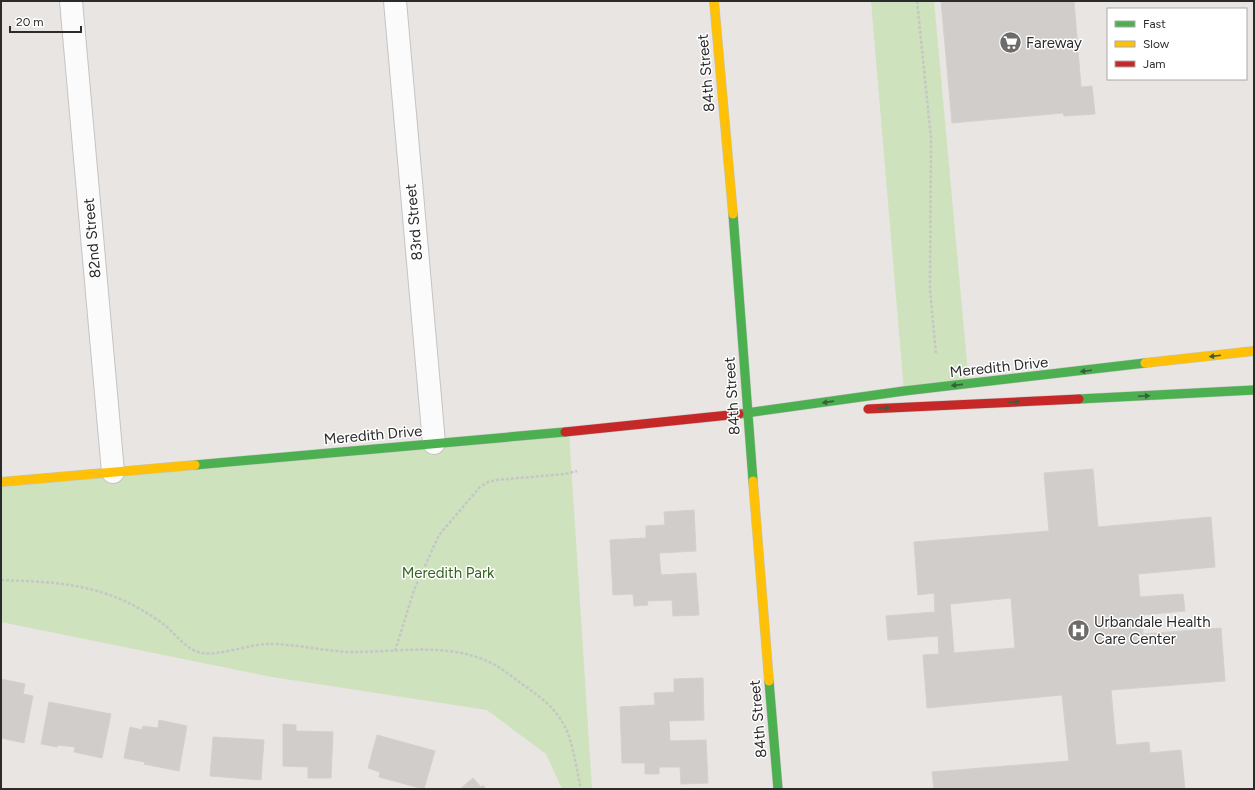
<svg xmlns="http://www.w3.org/2000/svg" width="1255" height="790" font-family="Figtree,sans-serif">
	<style>
		.green { fill: #cee2bd }
		.building { fill: #d0cdcb; stroke: #d3d0cd; fill-rule: evenodd }
		.lines { fill: none; stroke-linecap: round; stroke-linejoin: round }
		.street-casing { stroke: #c4c4c4; stroke-width: 24 }
		.fast-casing { stroke: #c4c4c4; stroke-width: 10 }
		.slow-casing { stroke: #c4c4c4; stroke-width: 10 }
		.jam-casing { stroke: #c4c4c4; stroke-width: 10 }
		.path { stroke: #c6c6c6; stroke-width: 2.5; stroke-dasharray: 3 2; stroke-linecap: butt }
		.street { stroke: #fcfbfb; stroke-width: 22 }
		.fast { stroke: #4caf50; stroke-width: 9 }
		.slow { stroke: #ffc107; stroke-width: 9 }
		.jam { stroke: #c62828; stroke-width: 9 }
		.oneway { fill: #38603a }
		.labels { text-anchor: middle; dominant-baseline: central; stroke-width: 3; stroke-linejoin: round; paint-order: stroke }
		.poi-label { font-size: 15px; fill: #2b2b2b; stroke: #fff; text-anchor: start }
		.street-label { font-size: 15px; fill: #2b2b2b; stroke: #fff }
		.park-label { font-size: 15px; fill: #33631f; stroke: #fff }
	</style>
	<rect width="100%" height="100%" fill="#e8e5e2"/>
	<path class="green" d="M871 1H934L969 384 904 391Z
		M569 432 592 789H562L546 754 487 710 272 677 1 622V482Z"/>
	<path class="building" d="M941 1H1074L1081 87 1092 86 1095 114 1064 116 1063 113 952 123Z
		M1093 469 1098 527 1211 517 1215 567 1138 574 1140 597 1183 594 1185 611 1142 615 1143 634 1221 628 1225 681 1111 690 1116 745 1149 742 1150 753 1181 750 1185 789H934L932 772 1069 761 1062 695 927 708 923 655 939 654 938 636 888 640 886 616 935 612 934 593 918 595 914 542 1049 531 1044 473ZM1011 598 1015 648 954 653 950 604Z
		M694 510 696 551 659 553 661 575 696 573 699 615 673 616 672 600 647 601 648 605 634 606 633 594 613 595 610 540 646 538V526L665 525 664 512Z
		M703 678 704 720 669 721 670 741 706 740 708 783 681 784 680 767H659V774H645V763H622L620 707 655 705 654 693 674 692V679Z
		M1 679 25 684 23 694 33 696 24 743 1 738Z
		M49 702 111 714 102 758 74 752 75 747 58 745 57 747 41 744Z
		M159 720 187 726 179 771 144 764 145 762 124 758 130 727 142 730 143 726 158 728Z
		M283 724 296 725V731L333 732 331 778H308V767L283 766Z
		M377 735 435 751 424 789 379 777 380 772 368 768Z
		M213 737 264 740 261 780 210 776Z
		M473 778 481 787 483 785 486 789H460Z"/>
	<g class="lines">
		<defs>
			<path id="street" d="M71 1 113 472
				M395 1 434 443"/>
			<path id="fast" d="M733 214 753 481
				M1079 399 1254 390
				M739 414 904 391 1145 363
				M195 465 565 432
				M769 681 778 789"/>
			<path id="slow" d="M714 1 733 214
				M1145 363 1254 351
				M753 481 769 681
				M1 482 195 465"/>
			<path id="jam" d="M868 409 1079 399
				M565 432 739 414"/>
		</defs>
		<use href="#street" class="street-casing"/>
		<use href="#fast" class="fast-casing"/>
		<use href="#slow" class="slow-casing"/>
		<use href="#jam" class="jam-casing"/>
		<path class="path" d="M917 1 931 138 930 289 936 355
			M1 580C53 582 95 583 142 610 150 615 160 621 167 627 178 637 187 650 202 653 218 656 247 645 266 644 295 643 324 652 354 652 398 652 450 642 491 663 502 668 512 677 522 684 539 696 555 707 565 727 574 745 576 769 581 789
			M395 651 414 590 439 535 480 487 488 482 496 480 565 474 577 471"/>
		<use href="#street" class="street"/>
		<use href="#fast" class="fast"/>
		<use href="#slow" class="slow"/>
		<use href="#jam" class="jam"/>
	</g>
	<defs><path id="oneway-solid" d="M-6-.8H1V-3.2L6.5 0L1 3.2V.8H-6Z"/></defs>
	<g class="oneway">
		<use href="#oneway-solid" transform="translate(1215 356) rotate(173)"/>
		<use href="#oneway-solid" transform="translate(1086 371) rotate(173)"/>
		<use href="#oneway-solid" transform="translate(957 385) rotate(174)"/>
		<use href="#oneway-solid" transform="translate(1144 396) rotate(-3)"/>
		<use href="#oneway-solid" transform="translate(828 402) rotate(172)"/>
		<use href="#oneway-solid" transform="translate(1014 402) rotate(-3)"/>
		<use href="#oneway-solid" transform="translate(884 408) rotate(-3)"/>
	</g>
	<defs>
		<symbol id="supermarket-disc" viewBox="-11 -11 22 22"><circle r="9.5" fill="#6d6c6b" stroke="#fff"/><path d="M-6-5.5h2.5l.6 2H6L4.5 2H-2.5L-4.4-4H-6ZM-1.5 3.2a1.3 1.3 0 1 0 .1 0ZM3 3.2a1.3 1.3 0 1 0 .1 0Z" fill="#fff"/></symbol>
		<symbol id="hospital-disc" viewBox="-11 -11 22 22"><circle r="9.5" fill="#6d6c6b" stroke="#fff"/><path d="M-5-5h3v3.5h4V-5h3V5h-3V1.5h-4V5h-3Z" fill="#fff"/></symbol>
	</defs>
	<g fill-rule="evenodd">
		<use href="#supermarket-disc" x="998" y="30" width="25" height="25"/>
		<use href="#hospital-disc" x="1066" y="618" width="25" height="25"/>
	</g>
	<g class="labels">
		<g class="poi-label">
			<text x="1026" y="43">Fareway</text>
			<text x="1094" y="622">Urbandale Health<tspan x="1094" dy="17">Care Center</tspan></text>
		</g>
		<g class="street-label">
			<text transform="translate(706 73) rotate(-95)">84th Street</text>
			<text transform="translate(414 222) rotate(-95)">83rd Street</text>
			<text transform="translate(92 238) rotate(-95)">82nd Street</text>
			<text transform="translate(999 367) rotate(-6)">Meredith Drive</text>
			<text transform="translate(732 396) rotate(-94)">84th Street</text>
			<text transform="translate(373 435) rotate(-5)">Meredith Drive</text>
			<text transform="translate(758 719) rotate(-95)">84th Street</text>
		</g>
		<g class="park-label">
			<text x="448" y="573">Meredith Park</text>
		</g>
	</g>
	<rect width="1255" height="790" fill="none" stroke="#2b2b2b" stroke-width="4"/>
	<rect x="1107" y="8" width="140" height="72" fill="#ffffff" stroke="#aaaaaa"/>
	<rect x="1115" y="21" width="20" height="6" fill="#4caf50" stroke="#aaaaaa"/>
	<text x="1143" y="28" font-size="12" fill="#2b2b2b">Fast</text>
	<rect x="1115" y="41" width="20" height="6" fill="#ffc107" stroke="#aaaaaa"/>
	<text x="1143" y="48" font-size="12" fill="#2b2b2b">Slow</text>
	<rect x="1115" y="61" width="20" height="6" fill="#c62828" stroke="#aaaaaa"/>
	<text x="1143" y="68" font-size="12" fill="#2b2b2b">Jam</text>
	<path d="M10 26v6h71v-6" fill="none" stroke="#2b2b2b" stroke-width="2"/>
	<text x="16" y="26" font-size="12" fill="#2b2b2b" stroke="#ffffff" stroke-width="3" paint-order="stroke">20 m</text>
</svg>
